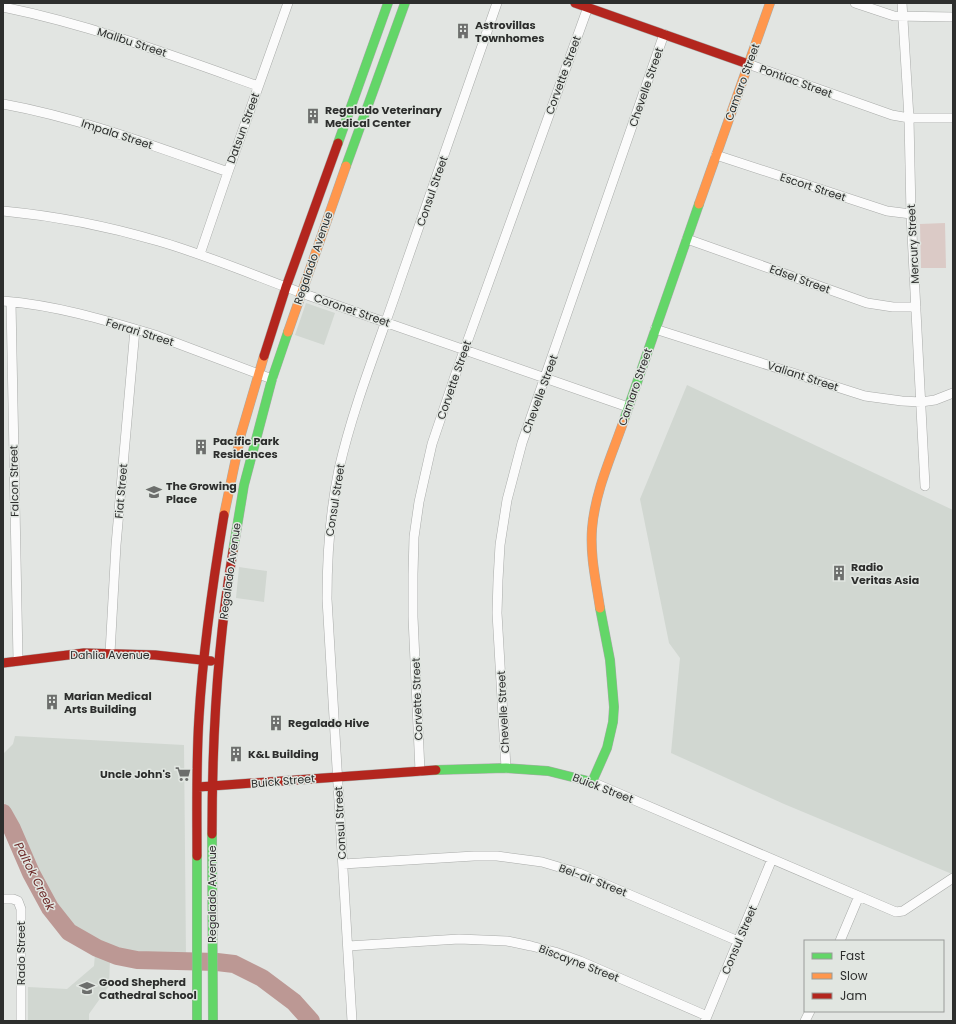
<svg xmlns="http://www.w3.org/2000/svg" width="956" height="1024" font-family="Poppins,sans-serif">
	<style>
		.built { fill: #d1d7d1 }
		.green { fill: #dbcac6 }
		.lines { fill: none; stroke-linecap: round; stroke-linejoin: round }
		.river { stroke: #bc9894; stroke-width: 18 }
		.street-casing { stroke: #a9aba9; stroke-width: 10 }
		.fast-casing { stroke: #a9aba9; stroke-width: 10 }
		.slow-casing { stroke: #a9aba9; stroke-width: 10 }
		.jam-casing { stroke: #a9aba9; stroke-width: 10 }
		.street { stroke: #fbfbfb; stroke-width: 9 }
		.fast { stroke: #63d668; stroke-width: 9 }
		.slow { stroke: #ff974d; stroke-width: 9 }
		.jam { stroke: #b3261e; stroke-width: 9 }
		.labels { text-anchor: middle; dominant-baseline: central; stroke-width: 3; stroke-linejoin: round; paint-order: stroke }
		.poi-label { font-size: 11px; font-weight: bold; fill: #2d2e2d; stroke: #e1e6e1; text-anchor: start }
		.street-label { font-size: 11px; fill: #2d2e2d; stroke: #e1e6e1 }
		.water-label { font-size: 12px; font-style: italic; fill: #6e2b2a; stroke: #e1e6e1 }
	</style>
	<rect width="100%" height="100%" fill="#e2e5e2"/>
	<path class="built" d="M306 303 335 313 324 345 295 335Z
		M687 385 953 510 952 874 784 804 671 753 680 658 669 643 640 499Z
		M239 567 267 571 264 602 236 598Z
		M15 736 184 745 186 956H132L111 950 86 937 58 910 3 801V754L13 744Z
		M95 954 110 959 109 986 89 1014V1021H28V987L67 989 94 966Z"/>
	<path class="green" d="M945 223 946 268H921L920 224Z"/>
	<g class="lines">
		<path class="river" d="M3 813 12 829 31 873 50 908 69 932 97 948 117 956 137 960 217 962 234 964 262 978 294 1002 311 1021"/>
		<defs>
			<path id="street" d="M855 3 894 16 953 17
				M902 3 909 118 911 214 925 486
				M3 7C91 25 174 56 258 86
				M748 64 892 115 909 118H953
				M3 104C80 118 154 146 228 172
				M716 155 887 211 911 214
				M3 211C56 216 107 226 158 241 210 256 260 278 310 296 416 333 522 370 628 407
				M687 239 867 303 893 307H916
				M200 254 228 172 288 3
				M3 301C55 305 105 320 155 335L272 379
				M11 302 18 660
				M655 329 865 396 902 401 921 402 935 400 953 393
				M110 653 116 545 135 329
				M506 768 497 613 498 580 500 545 507 500 522 443 664 34
				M420 771 413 617V574L414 537 419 502 432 444 456 373 588 7
				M592 782 896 912 903 911 953 878
				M343 864 474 856H497L542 862 579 873 738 941
				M3 899H13L18 901 21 909V1021
				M840 941 859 896
				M348 946 459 939 507 941 531 946 555 952 580 961 707 1016
				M352 1021 327 599C327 555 330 512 339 469 354 403 380 341 401 278 433 187 465 95 497 3
				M705 1021 772 859
				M805 1021 810 1011"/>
			<path id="fast" d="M338 143 388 3
				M346 166 405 3
				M624 420 699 204
				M233 551 244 485 272 379 288 332
				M436 770 506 768 548 771 592 782 607 748 613 722 614 707 610 660 600 608
				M212 834 213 1021
				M197 856V1021"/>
			<path id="slow" d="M699 204 770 3
				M288 332 346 166
				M224 515 241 434 264 356
				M600 608C596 581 590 556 592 529 595 491 612 455 624 420"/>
			<path id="jam" d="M575 3 748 64
				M264 356 286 287 338 143
				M3 663 84 653 155 655 211 661
				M198 787 436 770
				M212 834C212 739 217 645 233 551
				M197 856C197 810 196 763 199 717 203 649 213 581 224 515"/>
		</defs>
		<use href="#street" class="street-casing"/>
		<use href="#fast" class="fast-casing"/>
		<use href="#slow" class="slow-casing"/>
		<use href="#jam" class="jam-casing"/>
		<use href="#street" class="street"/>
		<use href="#fast" class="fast"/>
		<use href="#slow" class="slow"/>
		<use href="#jam" class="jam"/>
	</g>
	<defs>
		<symbol id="building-bare" viewBox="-9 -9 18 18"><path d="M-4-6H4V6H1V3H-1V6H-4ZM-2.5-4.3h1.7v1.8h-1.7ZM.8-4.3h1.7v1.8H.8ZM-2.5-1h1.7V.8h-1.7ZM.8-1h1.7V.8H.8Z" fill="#6c6e6c" stroke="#e1e6e1" stroke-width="2.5" paint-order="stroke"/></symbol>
		<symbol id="school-bare" viewBox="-9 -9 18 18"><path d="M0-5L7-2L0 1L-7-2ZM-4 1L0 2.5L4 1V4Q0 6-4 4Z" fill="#6c6e6c" stroke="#e1e6e1" stroke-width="2.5" paint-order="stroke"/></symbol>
		<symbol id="supermarket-bare" viewBox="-9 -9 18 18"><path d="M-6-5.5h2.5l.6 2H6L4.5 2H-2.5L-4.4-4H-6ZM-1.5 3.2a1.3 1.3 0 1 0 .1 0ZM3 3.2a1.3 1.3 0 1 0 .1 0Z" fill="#6c6e6c" stroke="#e1e6e1" stroke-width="2.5" paint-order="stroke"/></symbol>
	</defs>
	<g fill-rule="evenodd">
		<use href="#building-bare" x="452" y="20" width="22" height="22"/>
		<use href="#building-bare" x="302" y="105" width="22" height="22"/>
		<use href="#building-bare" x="190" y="436" width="22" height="22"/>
		<use href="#school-bare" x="143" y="481" width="22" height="22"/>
		<use href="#building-bare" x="828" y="562" width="22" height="22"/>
		<use href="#building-bare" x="41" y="691" width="22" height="22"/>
		<use href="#building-bare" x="265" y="712" width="22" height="22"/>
		<use href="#building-bare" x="225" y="743" width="22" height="22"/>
		<use href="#supermarket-bare" x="172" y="763" width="22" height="22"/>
		<use href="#school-bare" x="76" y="977" width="22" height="22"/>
	</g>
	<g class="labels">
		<g class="poi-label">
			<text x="475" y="25">Astrovillas<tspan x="475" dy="13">Townhomes</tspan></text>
			<text x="325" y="110">Regalado Veterinary<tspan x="325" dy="13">Medical Center</tspan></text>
			<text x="213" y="441">Pacific Park<tspan x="213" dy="13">Residences</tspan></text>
			<text x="166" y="486">The Growing<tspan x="166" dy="13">Place</tspan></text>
			<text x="851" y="567">Radio<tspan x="851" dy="13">Veritas Asia</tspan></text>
			<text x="64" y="696">Marian Medical<tspan x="64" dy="13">Arts Building</tspan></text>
			<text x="288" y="723">Regalado Hive</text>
			<text x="248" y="754">K&amp;L Building</text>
			<text x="171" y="774" text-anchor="end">Uncle John's</text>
			<text x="99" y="982">Good Shepherd<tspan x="99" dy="13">Cathedral School</tspan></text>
		</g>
		<g class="street-label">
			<text transform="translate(132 42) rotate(18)">Malibu Street</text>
			<text transform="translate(563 75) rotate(-70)">Corvette Street</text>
			<text transform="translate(796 81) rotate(20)">Pontiac Street</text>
			<text transform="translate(742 82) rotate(-70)">Camaro Street</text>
			<text transform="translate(646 87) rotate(-71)">Chevelle Street</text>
			<text transform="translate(243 128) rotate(-70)">Datsun Street</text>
			<text transform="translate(117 134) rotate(18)">Impala Street</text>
			<text transform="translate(813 187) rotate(18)">Escort Street</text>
			<text transform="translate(432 191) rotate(-71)">Consul Street</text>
			<text transform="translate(913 244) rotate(-93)">Mercury Street</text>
			<text transform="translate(313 258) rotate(-71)">Regalado Avenue</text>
			<text transform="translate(800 279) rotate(20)">Edsel Street</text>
			<text transform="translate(352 310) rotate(19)">Coronet Street</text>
			<text transform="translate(140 332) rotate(17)">Ferrari Street</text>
			<text transform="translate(803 376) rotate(18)">Valiant Street</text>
			<text transform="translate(454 380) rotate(-71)">Corvette Street</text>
			<text transform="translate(635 387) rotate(-71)">Camaro Street</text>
			<text transform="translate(540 394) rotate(-70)">Chevelle Street</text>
			<text transform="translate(14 481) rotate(-91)">Falcon Street</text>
			<text transform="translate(121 491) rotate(-85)">Fiat Street</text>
			<text transform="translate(335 500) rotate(-81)">Consul Street</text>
			<text transform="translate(230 571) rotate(-82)">Regalado Avenue</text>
			<text x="110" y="655">Dahlia Avenue</text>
			<text transform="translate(417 699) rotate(-92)">Corvette Street</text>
			<text transform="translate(503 712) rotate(-93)">Chevelle Street</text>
			<text transform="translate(283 781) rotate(-5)">Buick Street</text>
			<text transform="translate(603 788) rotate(21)">Buick Street</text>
			<text transform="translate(340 823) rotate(-93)">Consul Street</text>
			<text transform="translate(593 880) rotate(21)">Bel-air Street</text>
			<text transform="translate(212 894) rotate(-90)">Regalado Avenue</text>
			<text transform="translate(739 940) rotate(-67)">Consul Street</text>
			<text transform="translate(21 953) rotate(-90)">Rado Street</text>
			<text transform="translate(579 963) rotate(21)">Biscayne Street</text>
		</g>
		<g class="water-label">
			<text transform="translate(35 876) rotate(63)">Paltok Creek</text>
		</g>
	</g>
	<rect width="956" height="1024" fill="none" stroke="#2d2e2d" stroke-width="8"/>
	<rect x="804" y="940" width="140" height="72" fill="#e1e6e1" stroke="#999c99"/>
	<rect x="812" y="953" width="20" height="6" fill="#63d668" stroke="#999c99"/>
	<text x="840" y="960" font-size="12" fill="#2d2e2d">Fast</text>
	<rect x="812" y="973" width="20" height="6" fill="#ff974d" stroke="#999c99"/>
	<text x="840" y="980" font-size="12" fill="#2d2e2d">Slow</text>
	<rect x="812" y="993" width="20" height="6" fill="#b3261e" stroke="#999c99"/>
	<text x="840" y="1000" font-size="12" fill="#2d2e2d">Jam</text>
</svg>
